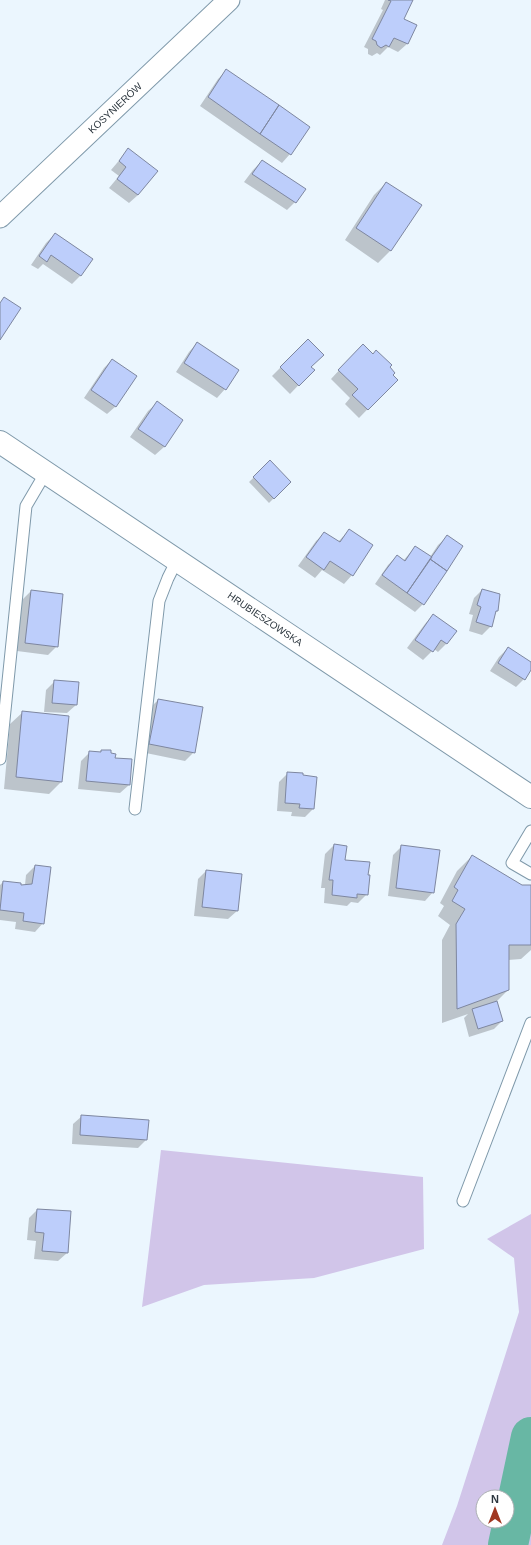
<svg xmlns="http://www.w3.org/2000/svg" width="531" height="1545" font-family="Helvetica,sans-serif">
	<style>
		.green { fill: #d1c5e9; fill-rule: evenodd }
		.shadow { fill: #0003 }
		.lines { fill: none; stroke-linecap: round; stroke-linejoin: round }
		.river { stroke: #68b7a4; stroke-width: 40 }
		.building { fill: #bdcefb; stroke: #7e87a0 }
		.lane-casing { stroke: #7f99aa; stroke-width: 13 }
		.street-casing { stroke: #7f99aa; stroke-width: 23 }
		.secondary-casing { stroke: #7f99aa; stroke-width: 24 }
		.lane { stroke: #fff; stroke-width: 11 }
		.street { stroke: #fff; stroke-width: 21 }
		.secondary { stroke: #fff; stroke-width: 22 }
		.labels { text-anchor: middle; dominant-baseline: central; stroke-width: 4; stroke-linejoin: round; paint-order: stroke }
		.street-label { font-size: 10px; fill: #2d373f; stroke: #fff }
	</style>
	<rect width="100%" height="100%" fill="#ebf6fe"/>
	<path class="green" d="M161 1150 423 1177 424 1249 314 1278 204 1285 142 1307Z
		M531 1214V1545H442L457 1506 519 1312 514 1258 487 1239ZM483 1497H507V1521H483Z"/>
	<path class="shadow" d="M385 0H412L403 19 416 26 407 44 398 52 388 47 380 55 377 53 372 56 368 54V49L364 47 383 10 381 9Z
		M227 70 290 154 282 163 200 106 218 79Z
		M128 150 138 195 129 203 109 188 119 176 111 170Z
		M262 161 295 202 287 210 244 182 253 170Z
		M386 183 420 205 390 251 378 263 345 240 374 195Z
		M55 234 92 259 80 276 72 284 43 264 38 269 31 265 46 243Z
		M308 340 310 367 313 370 290 394 272 376Z
		M197 343 225 389 217 398 176 372 189 352Z
		M354 354 391 375 396 380 359 418 345 404 350 398 331 379Z
		M112 360 116 406 107 414 84 398 104 368Z
		M157 403 182 420 164 447 155 455 130 437 148 411Z
		M270 462 290 482 269 503 249 482Z
		M349 530 352 575 344 584 322 570 315 578 298 566 316 541 325 533 338 542Z
		M447 537 423 604 415 612 375 584 388 565 397 556 403 561 415 547 430 557 438 545Z
		M482 590 497 611 495 613 491 626 482 635 469 631 473 615 469 614 474 598Z
		M31 591 57 646 48 655 17 651 22 600Z
		M433 615 455 631 446 644 438 652 434 649 423 660 407 648 425 624Z
		M508 648 531 663V669L524 679 516 687 490 671 499 657Z
		M55 681 76 705 67 713 44 712 46 690Z
		M158 700 194 752 185 761 141 752 149 709Z
		M23 712 61 782 49 794 4 789 10 724Z
		M101 751 114 759 131 760 129 785 120 793 78 789 81 761 90 752 99 753Z
		M288 773 316 778 313 809 305 817 291 816 292 812 277 811 279 782Z
		M334 845 367 894 358 903 351 902 347 906 324 903 325 888H321L325 854Z
		M402 846 433 892 425 901 388 896 393 855Z
		M472 856 521 886H531V950L521 959 508 960V990L496 1002 502 1021 494 1029 469 1037 464 1018 468 1014 442 1023V940L450 925 438 916 444 906 440 903 457 871Z
		M35 866 43 923 35 932 15 929 16 922 0 920V885L3 882 20 886 25 885 26 875Z
		M206 871 241 874 237 911 228 919 194 916 198 879Z
		M82 1116 146 1140 138 1148 72 1144 73 1124Z
		M37 1210 70 1212 67 1253 58 1261 34 1259 36 1241 27 1240 29 1218Z"/>
	<g class="lines">
		<path class="river" d="M508 1545 531 1437"/>
	</g>
	<path class="building" d="M388 0H413L404 19 417 25 408 44 394 38 389 47 386 45 381 48 377 45 376 41 372 39 391 1Z
		M226 69 279 105 260 134 208 97Z
		M279 105 310 127 291 155 260 134Z
		M128 148 158 171 138 195 117 179 126 167 119 161Z
		M262 160 306 189 296 203 252 174Z
		M386 182 422 205 391 251 356 228Z
		M55 233 93 259 81 276 51 255 47 262 39 256Z
		M4 297 21 308 0 340V303Z
		M308 339 324 355 311 367 315 370 299 386 280 367Z
		M197 342 239 370 226 390 184 363Z
		M363 344 373 354 376 350 392 365 390 367 395 373 393 375 398 380 368 410 352 395 358 389 338 370Z
		M112 359 137 376 116 407 91 390Z
		M157 401 183 420 165 447 138 429Z
		M270 460 291 482 274 499 253 477Z
		M349 529 373 545 353 576 330 561 324 570 306 557 324 532 340 542Z
		M447 535 463 546 447 571 430 559Z
		M415 546 432 557 407 593 382 575 397 555 405 561Z
		M430 559 447 571 424 605 407 593Z
		M482 589 500 594 498 611H496L492 627 476 622 481 607 477 605Z
		M31 590 63 594 58 647 25 643Z
		M433 614 457 631 447 644 441 640 433 652 415 640Z
		M508 647 531 662V670L525 680 498 663Z
		M54 680 79 682 77 705 52 703Z
		M158 699 203 707 195 753 149 744Z
		M22 711 69 716 62 782 16 777Z
		M101 750H111V753L116 754 115 758 132 759 130 785 86 781 89 751 101 752Z
		M287 772 303 773V775L317 777 314 809 299 808 300 804 285 803Z
		M334 844 347 846 345 860 370 862 368 875H370L368 895 357 894V898L332 895 333 880H329Z
		M401 845 440 850 434 893 396 888Z
		M472 855 522 885H531V945H509V990L457 1009 456 924 465 909 452 901 458 890 454 887Z
		M35 865 51 867 44 924 23 921 24 913 0 910 3 881 21 883V885L32 884Z
		M206 870 242 874 238 911 202 907Z
		M497 1001 503 1021 478 1029 472 1009Z
		M81 1115 149 1120 147 1140 80 1135Z
		M37 1209 71 1211 68 1253 42 1251 44 1233 35 1232Z"/>
	<g class="lines">
		<defs>
			<path id="lane" d="M0 759 26 506 46 472
				M135 809 159 601 168 578 177 560
				M531 831 512 863 531 874
				M463 1201 531 1023"/>
			<path id="street" d="M0 217 229 0"/>
			<path id="secondary" d="M0 442 531 797"/>
		</defs>
		<use href="#lane" class="lane-casing"/>
		<use href="#street" class="street-casing"/>
		<use href="#secondary" class="secondary-casing"/>
		<use href="#lane" class="lane"/>
		<use href="#street" class="street"/>
		<use href="#secondary" class="secondary"/>
	</g>
	<g class="labels">
		<g class="street-label">
			<text transform="translate(115 108) rotate(-43)">KOSYNIERÓW</text>
			<text transform="translate(265 619) rotate(34)">HRUBIESZOWSKA</text>
		</g>
	</g>
	<g transform="translate(495 1509)"><circle r="19" fill="#ffffff" stroke="#abafb2"/>
	<path d="M0-3L7 15L0 10L-7 15Z" fill="#a03721"/>
	<text y="-6" font-size="11" font-weight="bold" text-anchor="middle" fill="#2d373f">N</text>
	</g>
</svg>
